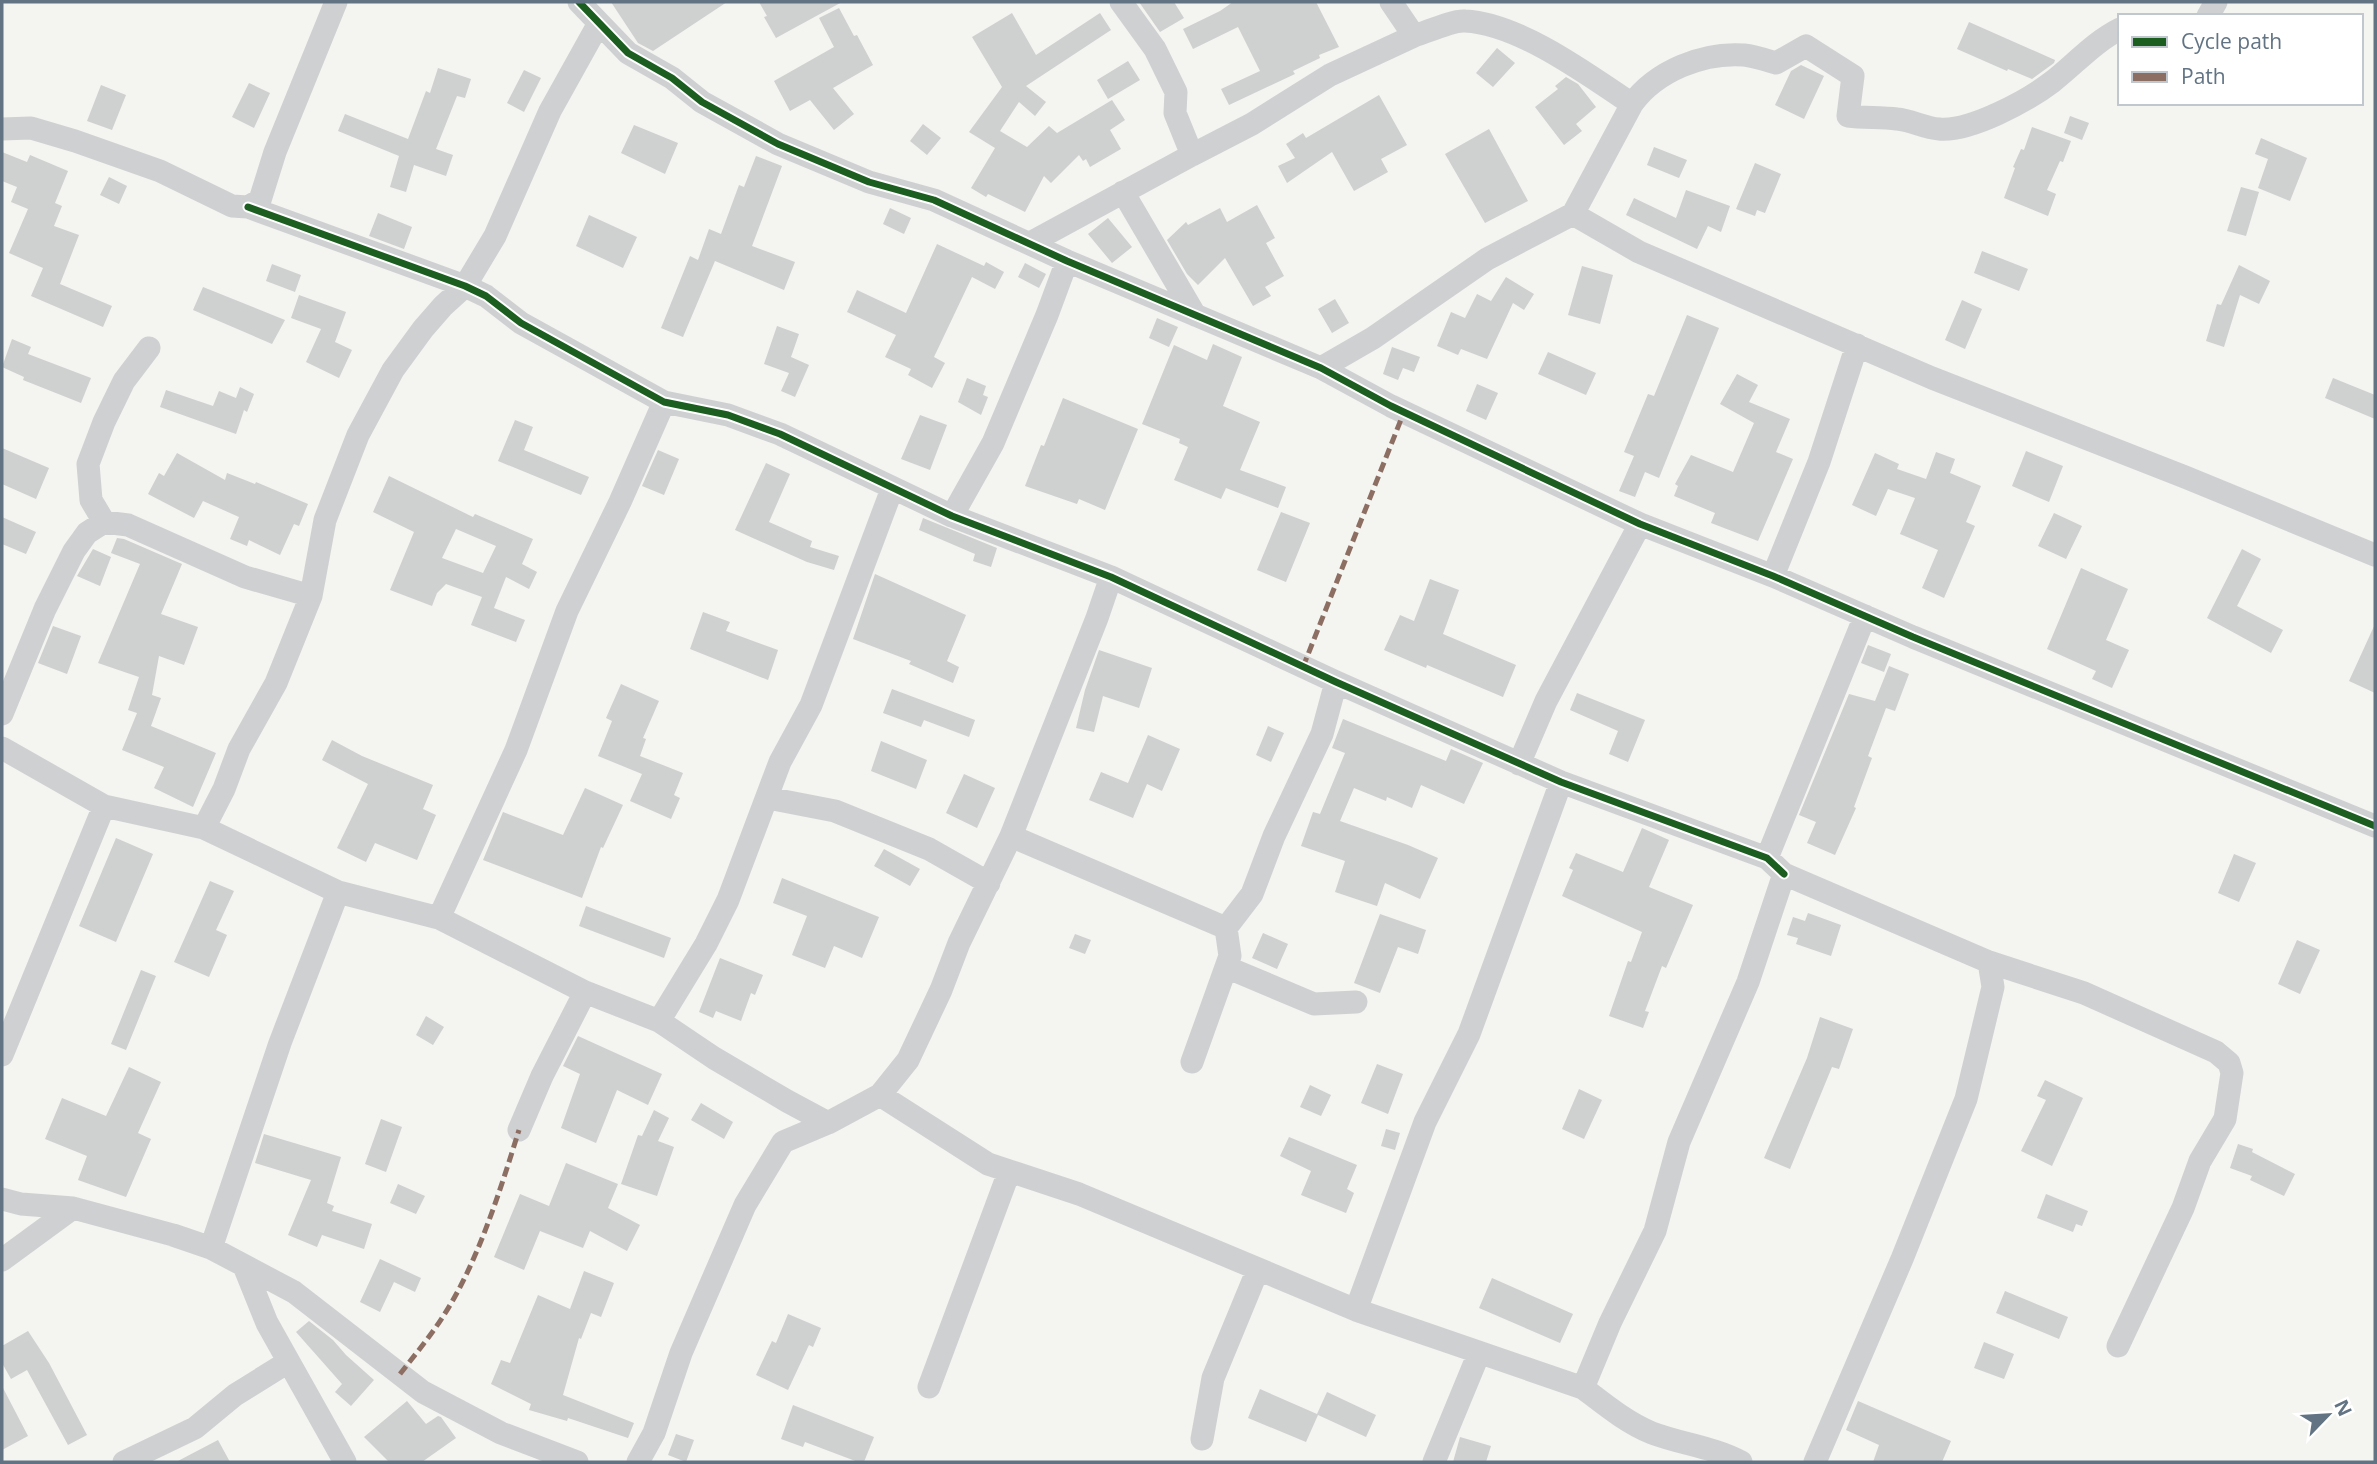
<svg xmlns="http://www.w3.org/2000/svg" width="2377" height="1464" font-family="'Open Sans',sans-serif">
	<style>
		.building { fill: #cfd0d0; fill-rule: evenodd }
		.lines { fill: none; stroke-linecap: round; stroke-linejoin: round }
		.minor { stroke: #cfd0d1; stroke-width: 23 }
		.quiet { stroke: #8d6e63; stroke-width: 5; stroke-dasharray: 10 5; stroke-linecap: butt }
		.cycleway-casing { stroke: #fff; stroke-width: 11 }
		.cycleway { stroke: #1b5e20; stroke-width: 7 }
	</style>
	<rect width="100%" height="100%" fill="#f4f4f1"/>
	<path class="building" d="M611 2H727L653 51 638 43Z
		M759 2H842L776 38 764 17 767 16Z
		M1139 2H1174L1184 18 1160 32Z
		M1233 2H1316L1339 47 1319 55 1320 58 1293 71 1295 74 1229 105 1221 89 1260 71 1238 27 1193 49 1183 29 1220 11Z
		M839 8 854 36 857 35 873 65 833 88 854 114 834 130 810 100 790 111 774 81 834 47 819 18Z
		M1012 13 1036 55 1100 13 1111 30 1026 86 1046 102 1035 116 1019 102 1000 131 1027 147 1049 126 1057 133 1112 100 1125 120 1110 130 1121 149 1090 167 1086 159 1083 161 1079 155 1051 183 1044 176 1025 212 988 194 986 197 971 188 995 148 969 132 1002 87 972 37Z
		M1969 22 2055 60 2054 63 2032 79 2008 69 2007 71 1957 49Z
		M1497 48 1515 63 1493 87 1476 73Z
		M1128 61 1140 80 1108 99 1097 80Z
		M1801 65 1824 76 1804 119 1775 105 1791 71Z
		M438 68 471 79 465 98 457 96 436 149 453 155 446 176 414 165 406 192 390 187 399 156 338 131 345 114 408 139 426 91 430 93Z
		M524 70 541 78 524 112 507 103Z
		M1566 77 1578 84 1596 107 1576 124 1582 131 1564 145 1535 107 1558 89 1555 86Z
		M249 83 270 93 254 128 232 117Z
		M101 85 126 95 112 130 87 121Z
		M1379 95 1407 145 1381 159 1388 172 1354 191 1332 152 1287 183 1278 166 1295 158 1286 144 1303 133 1306 138Z
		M2070 116 2089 123 2082 140 2064 133Z
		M923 124 941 138 927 155 910 141Z
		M634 125 678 143 665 174 621 153Z
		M2032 127 2071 141 2063 162 2060 161 2047 190 2056 194 2048 216 2004 198 2015 168 2013 167 2021 149 2024 150Z
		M1489 129 1528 201 1485 223 1445 154Z
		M2261 138 2307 158 2290 201 2258 188 2268 159 2255 154Z
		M1654 147 1687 160 1679 178 1647 165Z
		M2 152 27 162 30 155 68 171 55 203 62 206 54 226 79 235 60 284 112 306 103 327 31 296 43 268 9 253 28 209 11 202 17 187 2 181Z
		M756 156 782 166 752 246 795 262 784 290 715 261 683 337 661 328 690 256 698 260 709 229 721 234 739 185 744 187Z
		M1755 163 1781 174 1765 213 1757 210 1755 216 1736 209Z
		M109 177 127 186 119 204 100 195Z
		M2241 187 2259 192 2246 236 2227 231Z
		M1686 190 1730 206 1721 232 1708 226 1697 249 1626 215 1634 198 1676 218Z
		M1257 205 1275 238 1266 243 1284 276 1265 287 1271 296 1253 306 1225 258 1198 285 1187 274 1167 240 1186 222 1188 225 1220 208 1227 222Z
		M890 208 911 218 904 234 883 224Z
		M378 213 412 227 404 249 369 236Z
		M589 215 637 237 623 268 576 246Z
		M1108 218 1132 247 1112 263 1088 234Z
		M937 244 984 266 986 262 1004 272 995 289 972 277 934 357 945 363 932 388 908 375 911 369 885 357 896 335 847 312 857 290 906 313Z
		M1982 251 2028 269 2019 291 1974 273Z
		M1025 263 1046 274 1039 288 1018 277Z
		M272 264 301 275 295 292 266 281Z
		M2239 265 2270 281 2259 304 2240 295 2224 347 2206 341 2217 304 2221 305Z
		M1582 266 1613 275 1600 324 1568 315Z
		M1506 277 1534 294 1524 310 1513 303 1487 359 1461 349 1458 355 1437 346 1451 312 1465 318 1477 294 1491 301Z
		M203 287 285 320 272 344 193 310Z
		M299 295 346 312 335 342 352 350 339 378 306 362 321 329 291 318Z
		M1335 299 1349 323 1332 333 1318 309Z
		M1962 300 1982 309 1965 349 1945 340Z
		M1687 315 1719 328 1659 478 1645 472 1635 497 1619 491 1634 456 1624 452 1648 394 1654 396Z
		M1157 318 1178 327 1169 347 1149 338Z
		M777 326 799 334 791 357 809 365 795 397 781 391 789 373 764 364Z
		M12 339 31 347 28 354 91 378 81 403 23 380 24 377 2 367Z
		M1213 344 1242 357 1223 406 1260 422 1240 470 1286 487 1278 508 1226 488 1221 499 1174 480 1188 447 1179 443 1180 439 1142 424 1174 345 1207 360Z
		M1392 347 1420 357 1414 372 1403 368 1398 380 1383 374Z
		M1548 352 1596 373 1586 395 1538 374Z
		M1737 374 1758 385 1749 402 1790 419 1776 452 1793 459 1758 541 1711 523 1715 513 1674 496 1678 486 1675 484 1691 455 1733 472 1754 423 1720 404Z
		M967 378 986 386 983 395 988 397 981 415 958 402Z
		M2333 378 2375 395V419L2325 398Z
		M1477 384 1498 393 1486 420 1466 411Z
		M240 387 254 394 247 412 244 410 236 434 160 407 166 390 213 406 219 391 236 398Z
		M1063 398 1138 429 1105 510 1079 499 1077 504 1025 486 1041 445 1044 446Z
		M920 415 947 425 930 470 901 459Z
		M515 420 533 427 524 450 589 477 581 495 498 461Z
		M2 448 49 468 36 499 2 484Z
		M658 450 679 459 664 495 642 486Z
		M2026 451 2063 466 2049 502 2012 486Z
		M1936 452 1955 459 1950 473 1981 486 1966 522 1975 526 1944 598 1922 588 1938 550 1900 534 1915 498 1888 489 1876 516 1852 505 1875 453 1899 464 1897 469 1926 479Z
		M177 453 225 480 227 473 255 484 256 482 308 504 299 526 294 524 280 555 249 540 247 546 230 539 239 517 203 501 194 518 148 494 159 473 164 476Z
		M766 463 790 474 769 522 812 541 810 547 839 556 834 570 807 562 735 530Z
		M389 476 473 517 475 514 533 539 522 564 537 572 529 589 506 577 494 608 525 620 516 642 471 625 482 597 446 584 437 593 432 606 390 590 414 532 373 512ZM456 529 496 546 483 573 442 558Z
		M1281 512 1310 523 1286 582 1257 570Z
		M2054 513 2082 526 2066 559 2038 546Z
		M2 517 36 532 26 554 2 544Z
		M923 518 997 548 991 567 973 561 975 554 919 530Z
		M117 538 124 539 182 564 161 614 198 627 184 665 159 656 152 695 161 698 151 726 216 753 193 807 154 788 164 767 122 750 137 713 128 710 139 677 98 663 140 564 111 553Z
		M93 549 111 557 100 586 77 576Z
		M2242 549 2261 559 2237 606 2283 630 2271 653 2207 618Z
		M2081 568 2128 589 2106 640 2129 650 2112 688 2092 679 2096 671 2047 649Z
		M875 574 966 615 947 661 959 667 953 683 909 664 911 661 853 639Z
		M1430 579 1459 590 1443 634 1516 665 1503 697 1427 665 1426 668 1384 650 1400 615 1414 621Z
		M703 612 730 622 726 631 778 650 768 680 690 649Z
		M2375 624V693L2349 681Z
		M53 626 81 636 67 674 38 663Z
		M1868 645 1891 654 1884 672 1861 663Z
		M1099 650 1152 668 1139 708 1103 696 1094 732 1076 728 1085 690Z
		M1889 666 1909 674 1895 711 1886 708 1868 756 1872 758 1854 807 1856 808 1835 855 1807 843 1816 822 1799 815 1849 694 1875 701Z
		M621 684 659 701 643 738 646 739 640 756 683 773 674 795 680 798 671 819 630 801 642 774 598 756 612 721 606 718Z
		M892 689 975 720 969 737 924 720 921 727 883 713Z
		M1577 693 1645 720 1628 762 1609 754 1618 731 1570 710Z
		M1343 719 1446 761 1451 749 1483 763 1464 804 1421 785 1412 808 1387 797 1386 801 1354 788 1340 821 1408 845 1438 858 1420 899 1385 883 1377 906 1335 892 1345 861 1301 846 1313 812 1320 814 1345 753 1332 748Z
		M1268 726 1284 733 1271 762 1256 755Z
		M1148 735 1180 749 1162 791 1147 784 1133 818 1089 800 1101 772 1128 783Z
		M332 740 362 756 433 785 423 809 436 815 417 860 375 843 366 862 337 848 368 784 322 760Z
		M881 741 927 760 916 789 871 771Z
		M964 774 995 788 977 828 946 813Z
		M585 788 623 805 603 848 601 847 582 898 483 860 503 812 563 835Z
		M1642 828 1669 840 1649 887 1693 905 1666 968 1662 966 1645 1011 1649 1012 1643 1028 1609 1016 1628 961 1631 962 1642 932 1562 896 1573 870 1569 868 1576 853 1623 872Z
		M116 838 153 854 116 942 79 926Z
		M884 849 920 869 910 886 874 866Z
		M2234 854 2256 863 2239 902 2218 893Z
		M782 878 879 917 862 958 834 946 825 968 792 955 807 916 773 903Z
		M210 881 234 891 216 930 227 935 209 977 174 962Z
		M586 906 671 938 664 958 579 926Z
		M1808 913 1841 925 1831 956 1796 944 1798 938 1787 935 1793 917 1805 921Z
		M1380 914 1426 930 1418 954 1398 947 1380 993 1354 983Z
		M1263 933 1288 944 1277 969 1252 958Z
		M1075 934 1091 940 1085 954 1069 948Z
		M2297 940 2320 950 2300 994 2278 984Z
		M720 958 763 975 755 995 751 993 741 1021 716 1011 713 1018 699 1012Z
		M141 970 156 976 126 1050 111 1044Z
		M426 1016 444 1027 433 1045 416 1035Z
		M1820 1017 1853 1029 1839 1069 1832 1067 1790 1169 1764 1158 1807 1058Z
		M578 1036 662 1074 648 1105 617 1090 596 1143 561 1128 580 1074 563 1066Z
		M1377 1064 1403 1074 1388 1114 1361 1103Z
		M129 1067 161 1082 138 1133 151 1139 126 1197 78 1180 87 1156 45 1139 62 1098 106 1116Z
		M2045 1080 2083 1098 2052 1166 2021 1151 2046 1100 2037 1096Z
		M1310 1085 1331 1095 1321 1116 1300 1107Z
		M1579 1089 1602 1100 1584 1139 1562 1129Z
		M701 1103 733 1122 724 1139 691 1120Z
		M654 1110 669 1118 658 1141 674 1147 657 1196 621 1184 638 1135 642 1136Z
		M381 1119 402 1127 386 1172 365 1164Z
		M1386 1129 1400 1133 1395 1150 1381 1146Z
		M264 1134 341 1157 327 1203 334 1206 332 1211 372 1224 364 1249 322 1235 317 1247 288 1235 311 1180 255 1163Z
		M1289 1137 1357 1165 1347 1189 1354 1193 1346 1213 1301 1195 1311 1171 1280 1156Z
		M2238 1144 2253 1149 2252 1152 2295 1174 2284 1196 2250 1180 2252 1176 2230 1168Z
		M566 1163 618 1184 608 1208 640 1225 627 1251 590 1231 583 1248 540 1231 524 1270 494 1257 520 1194 549 1206Z
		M398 1184 425 1196 416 1214 390 1203Z
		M2046 1194 2088 1211 2082 1226 2076 1224 2073 1232 2037 1218Z
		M380 1259 421 1278 415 1292 394 1282 380 1312 360 1302Z
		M584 1271 614 1283 601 1317 591 1313 581 1339 579 1338 563 1395 634 1423 628 1438 568 1418 567 1421 529 1410 531 1404 491 1384 501 1360 510 1363 538 1295 570 1309Z
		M1492 1278 1573 1314 1560 1343 1479 1308Z
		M2005 1291 2068 1317 2059 1339 1996 1313Z
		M788 1314 821 1328 813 1347 809 1345 788 1390 756 1375 772 1341 776 1343Z
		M309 1321 333 1340 346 1355 374 1380 351 1406 335 1392 342 1384 296 1332Z
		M28 1331 49 1363 87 1435 68 1445 27 1370 11 1379 2 1363V1346Z
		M1984 1342 2014 1354 2004 1379 1974 1368Z
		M2 1386 28 1436 2 1450Z
		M1260 1389 1317 1414 1327 1392 1376 1415 1366 1437 1318 1415 1306 1442 1248 1418Z
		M407 1401 426 1424 438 1416 441 1417 456 1438 422 1462H389L364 1437Z
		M1858 1401 1951 1441 1942 1462H1873L1879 1445 1846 1430Z
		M793 1405 874 1437 864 1462H858L805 1442 803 1447 781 1439Z
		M676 1434 694 1440 686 1462 668 1455Z
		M1460 1437 1491 1446 1486 1462H1453Z
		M218 1440 230 1462H176Z"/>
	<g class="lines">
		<path class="minor" d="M579 2 628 53 672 78 702 102 778 144 869 182 934 200 1067 261 1321 368 1391 406 1640 524 1773 576 1913 637 2375 826
			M2208 16 2216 2
			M1414 36C1427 32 1453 20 1465 21 1520 24 1587 74 1632 104
			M2 129 31 128 75 141 160 171 232 206 248 207 260 200 275 152 336 2
			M1192 155 1252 124 1330 75 1414 36 1391 2
			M1123 192 1195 315
			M248 207 465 286 486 296 521 323 664 402 728 415 780 434 952 516 1111 577 1336 682 1561 782 1767 858 1784 874
			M1573 214 1639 252 1932 378 2185 477 2375 555
			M1030 243 1192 155 1175 113 1176 92 1155 49 1121 2
			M1321 368 1373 338 1487 259 1573 214 1632 104C1656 71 1703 52 1744 55 1754 56 1766 60 1776 63L1806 46 1853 76 1848 116C1864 118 1880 117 1897 119 1911 120 1924 128 1939 129 1970 132 2027 101 2052 82 2075 64 2094 42 2120 29
			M952 516 993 443 1047 315 1067 261
			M104 522 91 500 88 464 104 422 124 381 149 348
			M1773 576 1819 462 1857 345
			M311 596 325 520 358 435 393 370 423 329 443 306 465 286 495 236 550 111 599 23
			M2 714 45 609 74 551 87 533 104 522 128 525 245 577 311 596 276 683 239 749 224 789 204 828
			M2 748 104 806 204 828 338 892 439 918 585 992 659 1021 714 1058 787 1101 828 1123
			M1519 764 1546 701 1640 524
			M1561 782 1469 1034 1425 1122 1356 1310 1583 1388
			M768 798 835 811 929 849 989 883
			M1011 836 1226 928 1252 894 1274 836 1322 734 1336 682
			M1767 858 1865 616
			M338 892 280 1043 211 1248 294 1292 423 1392 501 1433 577 1462
			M439 918 516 750 567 611 620 502 664 402
			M1989 962 2084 993 2216 1052 2229 1063 2232 1073 2225 1119 2200 1161 2183 1208 2118 1346
			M1226 967 1314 1004 1356 1002
			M659 1021 706 944 728 900 780 762 811 705 892 489
			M2 1055 104 806
			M1192 1062 1230 956 1226 928
			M880 1095 988 1164 1079 1194 1356 1310
			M519 1130 542 1076 585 992
			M2 1199 21 1204 73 1208 173 1235 211 1248
			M2 1260 73 1208
			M244 1266 267 1323 345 1462
			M929 1387 1009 1172
			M1202 1439 1213 1378 1258 1269
			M124 1462 195 1428 235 1395 288 1362
			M638 1462 654 1433 681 1353 745 1205 783 1142 828 1123 880 1095 908 1060 941 990 959 943 1011 836 1097 618 1111 577
			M1434 1462 1479 1353
			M1741 1462C1713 1447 1681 1444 1652 1433 1627 1423 1604 1404 1583 1388L1610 1323 1655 1231 1679 1142 1748 982 1784 874 1989 962 1993 987 1966 1099 1902 1259 1815 1462"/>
		<path class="quiet" d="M1303 667 1404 412
			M400 1374C414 1356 429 1338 442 1318 477 1265 500 1191 519 1130"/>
		<defs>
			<path id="cycleway" d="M579 2 628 53 672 78 702 102 778 144 869 182 934 200 1067 261 1321 368 1391 406 1640 524 1773 576 1913 637 2375 826
				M248 207 465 286 486 296 521 323 664 402 728 415 780 434 952 516 1111 577 1336 682 1561 782 1767 858 1784 874"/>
		</defs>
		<use href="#cycleway" class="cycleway-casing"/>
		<use href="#cycleway" class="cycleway"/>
	</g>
	<rect width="2377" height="1464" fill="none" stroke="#627484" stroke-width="7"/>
	<rect x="2118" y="14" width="245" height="91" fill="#ffffff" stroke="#c0c7ce" stroke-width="2"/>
	<rect x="2132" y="37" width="35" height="10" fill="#1b5e20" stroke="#c0c7ce" stroke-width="2"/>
	<text x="2181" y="49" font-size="21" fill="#627484">Cycle path</text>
	<rect x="2132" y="72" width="35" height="10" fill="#8d6e63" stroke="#c0c7ce" stroke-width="2"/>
	<text x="2181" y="84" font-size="21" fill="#627484">Path</text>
	<g transform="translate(2328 1415) rotate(65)" stroke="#ffffff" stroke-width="5" paint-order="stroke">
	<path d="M0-5L12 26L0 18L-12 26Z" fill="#627484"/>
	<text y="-10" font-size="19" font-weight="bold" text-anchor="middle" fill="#627484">N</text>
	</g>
</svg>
